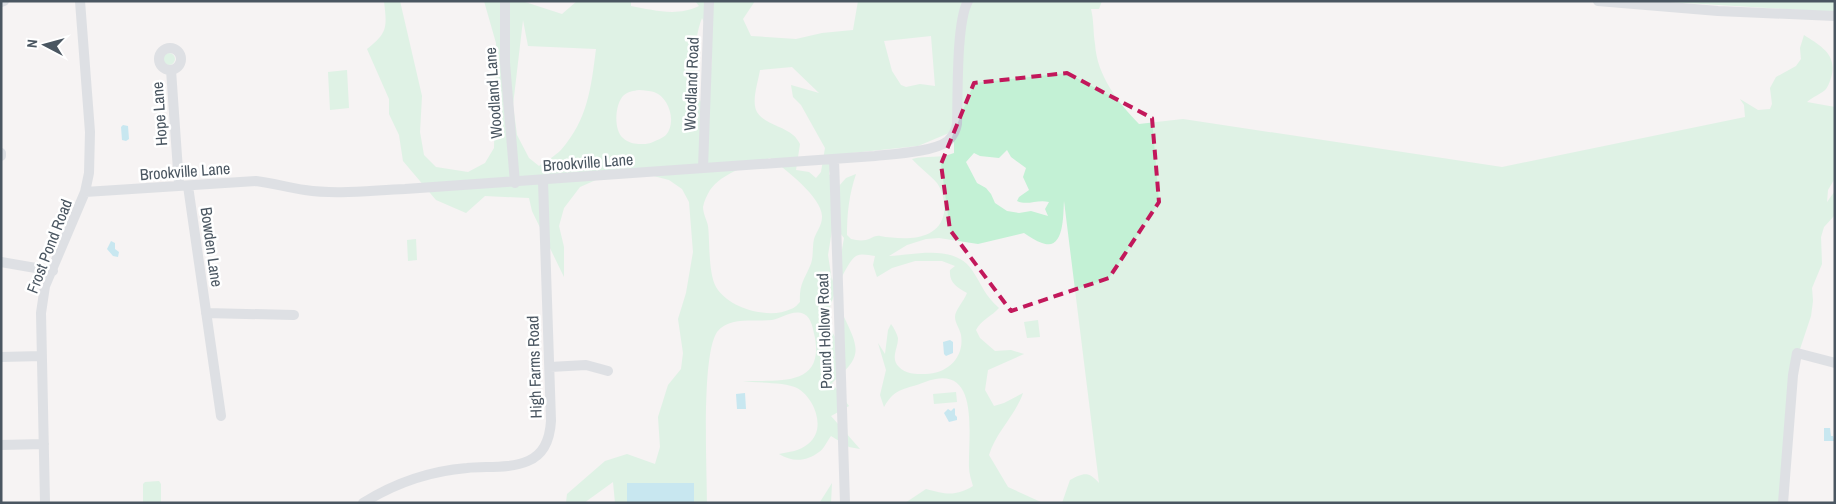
<svg xmlns="http://www.w3.org/2000/svg" width="1836" height="504" font-family="'Archivo Narrow',sans-serif">
	<style>
		.green { fill: #c3f1d5; fill-rule: evenodd }
		.water { fill: #90daee }
		.lines { fill: none; stroke-linecap: round; stroke-linejoin: round }
		.minor { stroke: #c1cad2; stroke-width: 10 }
		.marked { fill: none; stroke: #c2185b; stroke-width: 4; stroke-dasharray: 10 6; stroke-linejoin: round }
		.labels { text-anchor: middle; dominant-baseline: central; stroke-width: 5; stroke-linejoin: round; paint-order: stroke }
		.street-label { font-size: 16px; fill: #4a5661; stroke: #fff }
	</style>
	<rect width="100%" height="100%" fill="#f5f3f3"/>
	<path class="green" d="M384 1H400L422 96 420 132 424 155 436 167 468 172 485 163 494 148 496 43 484 1H522L562 14 577 1H631V6C653 10 677 17 699 6L695 1H755L743 19 751 36 796 39 822 33 853 30 858 1H1102L1099 9H1091C1094 21 1093 32 1095 44 1097 76 1118 102 1139 124L1183 119 1502 167 1745 117 1744 105 1740 99 1758 110 1770 109 1772 104 1770 88 1776 77 1796 66 1801 59 1800 48 1804 35C1819 45 1836 53 1832 74 1831 78 1829 85 1826 89 1823 93 1812 97 1807 102L1835 107V178L1828 190 1827 202 1835 191V212L1834 216 1824 227 1821 237 1822 264 1812 288 1813 301 1811 316 1799 352 1781 503H1062L1070 480C1084 473 1088 471 1099 483L1064 201C1063 213 1065 252 1042 243 1036 241 1030 237 1024 233L978 244 939 238 926 239 907 245 889 256C914 255 955 244 972 270 982 285 985 296 999 308 992 316 981 320 976 330L980 338 995 351 1011 350 1024 354 988 370 985 390 994 406 1004 403 1023 393C1015 416 996 432 989 455L1008 487 1043 503H905L926 489C945 494 955 497 973 486 971 479 969 473 969 467 968 435 981 361 925 382 906 390 896 386 884 407L880 395 886 370 878 343 885 354 888 330 891 324C894 328 897 334 898 338 898 349 890 358 899 367 905 374 916 374 924 374 946 375 965 358 961 335 960 329 955 323 955 317 955 310 964 301 967 293 957 287 949 283 950 270L955 266 942 261H915L892 268 877 277 873 265 875 256C868 255 862 253 856 256 846 262 827 308 828 320 829 326 832 332 835 337L844 317C861 352 861 357 832 383L849 406 831 416 860 449 849 447 831 436C827 441 824 449 819 452 806 462 792 462 779 454 789 452 800 451 808 444 827 430 815 398 797 388 786 382 757 383 743 381 776 380 824 388 815 338 813 330 812 318 804 314 793 309 782 318 772 320 755 322 729 316 717 332 701 356 707 470 707 503H694V483H627V503H615L613 482 584 503H566L567 494 605 461 627 454 655 464 660 447 658 417 668 385 681 369 683 353 678 319 686 293 693 252 689 202 682 189 669 180 623 168 580 187 564 208 559 226 564 247V277L532 211 529 198 485 196 466 213 436 200 403 161 399 135 389 114V99L367 49C388 33 387 27 384 1ZM702 18C717 47 714 73 700 102 692 80 693 40 702 18ZM523 20 528 46 596 49C591 88 588 119 561 150 555 156 546 161 539 166L529 158 517 135 513 105ZM931 36 935 86 920 84 906 87 901 85 892 71 884 41ZM792 67 819 93 791 85 793 97 801 105 825 148 821 172 816 178 809 172 796 170 800 144C798 141 796 137 793 135 783 126 761 123 756 110 752 99 758 82 760 70ZM639 90C644 90 650 91 654 92 669 97 677 122 666 135 663 138 657 140 653 142 648 144 646 144 641 144 635 144 628 143 623 138 613 130 615 103 624 95 629 91 633 91 639 90ZM954 123V153C940 159 927 155 912 159 919 167 930 175 937 183 943 191 945 203 944 213 939 242 903 240 880 236 875 235 871 239 866 240 860 241 856 240 851 239L847 235C847 213 849 195 856 174L846 178 839 186 829 174 833 155 918 146 949 133ZM1007 150 1011 157 1026 168 1023 177 1029 190 1019 197 1017 201C1028 206 1037 199 1049 202L1045 209 1048 216 1031 211 1019 213 1007 211 995 203 991 194 986 188 977 183 966 162 974 153 980 156 999 158ZM770 158C785 169 823 198 822 217 822 226 816 232 814 239 812 247 814 258 810 266 804 280 799 285 800 302 798 304 795 308 791 309 769 320 728 308 716 287 708 272 710 242 708 226 707 220 703 214 703 207 704 201 707 195 710 190 724 171 749 166 770 158ZM833 224 844 238 841 255 832 281 828 255Z
		M1653 1H1835V12Z
		M163 59a6 6 0 1 1 12 0a6 6 0 1 1-12 0Z
		M347 70 349 108 330 110 328 72Z
		M416 239 417 260 408 261 407 240Z
		M1038 320 1040 337 1027 338 1024 322Z
		M956 392 957 402 934 404 933 394Z
		M159 481 161 484V503H143V484L145 482Z
		M832 483 831 503H818L820 502Z"/>
	<path class="water" d="M123 125 128 126 129 139 126 141 122 140 121 127Z
		M111 241 115 243V249L119 252 118 257 113 256 107 249Z
		M950 340 953 342V353L946 356 944 354 943 342Z
		M745 393 746 409H737L736 394Z
		M954 408 955 409V415L957 417V420L949 422 944 413 948 409 951 411Z
		M1824 428H1830L1831 436H1833L1834 441H1824Z
		M627 483H694V503H627Z"/>
	<g class="lines">
		<path class="minor" d="M505 1V63L515 183
			M1598 1 1718 11 1835 16
			M1 2 4 1
			M159 59a11 11 0 1 1 22 0a11 11 0 1 1-22 0Z
			M171 70 179 185
			M1 153V156
			M834 159 845 503
			M703 168 709 1
			M188 186 221 416
			M85 192 256 181C273 183 289 188 305 190 338 195 373 190 405 189L875 156C893 154 934 152 948 141 953 136 956 130 957 124 958 97 956 22 968 1
			M1 262 53 271
			M206 313 294 315
			M1 357 42 356
			M550 367 586 365 608 371
			M1 445 44 444
			M45 503 41 313 45 286 85 192 89 173 90 132 80 1
			M363 503C395 483 430 471 467 468 486 466 510 469 528 461 545 454 550 438 551 421L543 181
			M1783 503 1793 375 1797 353 1835 363"/>
	</g>
	<path d="M0 0H1836V504H0ZM1067 73 1152 118 1159 202 1109 278 1011 311 950 230 941 164 974 83Z" fill="#f5f3f3" fill-opacity=".55" fill-rule="evenodd"/>
	<path class="marked" d="M1067 73 1152 118 1159 202 1109 278 1011 311 950 230 941 164 974 83Z"/>
	<g class="labels">
		<g class="street-label">
			<text transform="translate(691 84) rotate(-88)">Woodland Road</text>
			<text transform="translate(493 93) rotate(-94)">Woodland Lane</text>
			<text transform="translate(159 114) rotate(-94)">Hope Lane</text>
			<text transform="translate(588 162) rotate(-4)">Brookville Lane</text>
			<text transform="translate(185 171) rotate(-4)">Brookville Lane</text>
			<text transform="translate(49 246) rotate(-69)">Frost Pond Road</text>
			<text transform="translate(212 247) rotate(82)">Bowden Lane</text>
			<text transform="translate(824 331) rotate(-92)">Pound Hollow Road</text>
			<text transform="translate(534 367) rotate(-92)">High Farms Road</text>
		</g>
	</g>
	<rect width="1836" height="504" fill="none" stroke="#4a5661" stroke-width="5"/>
	<g transform="translate(45 45) rotate(276)" stroke="#ffffff" stroke-width="4" paint-order="stroke">
	<path d="M0-4L9 19L0 12L-9 19Z" fill="#4a5661"/>
	<text y="-8" font-size="14" font-weight="bold" text-anchor="middle" fill="#4a5661">N</text>
	</g>
</svg>
